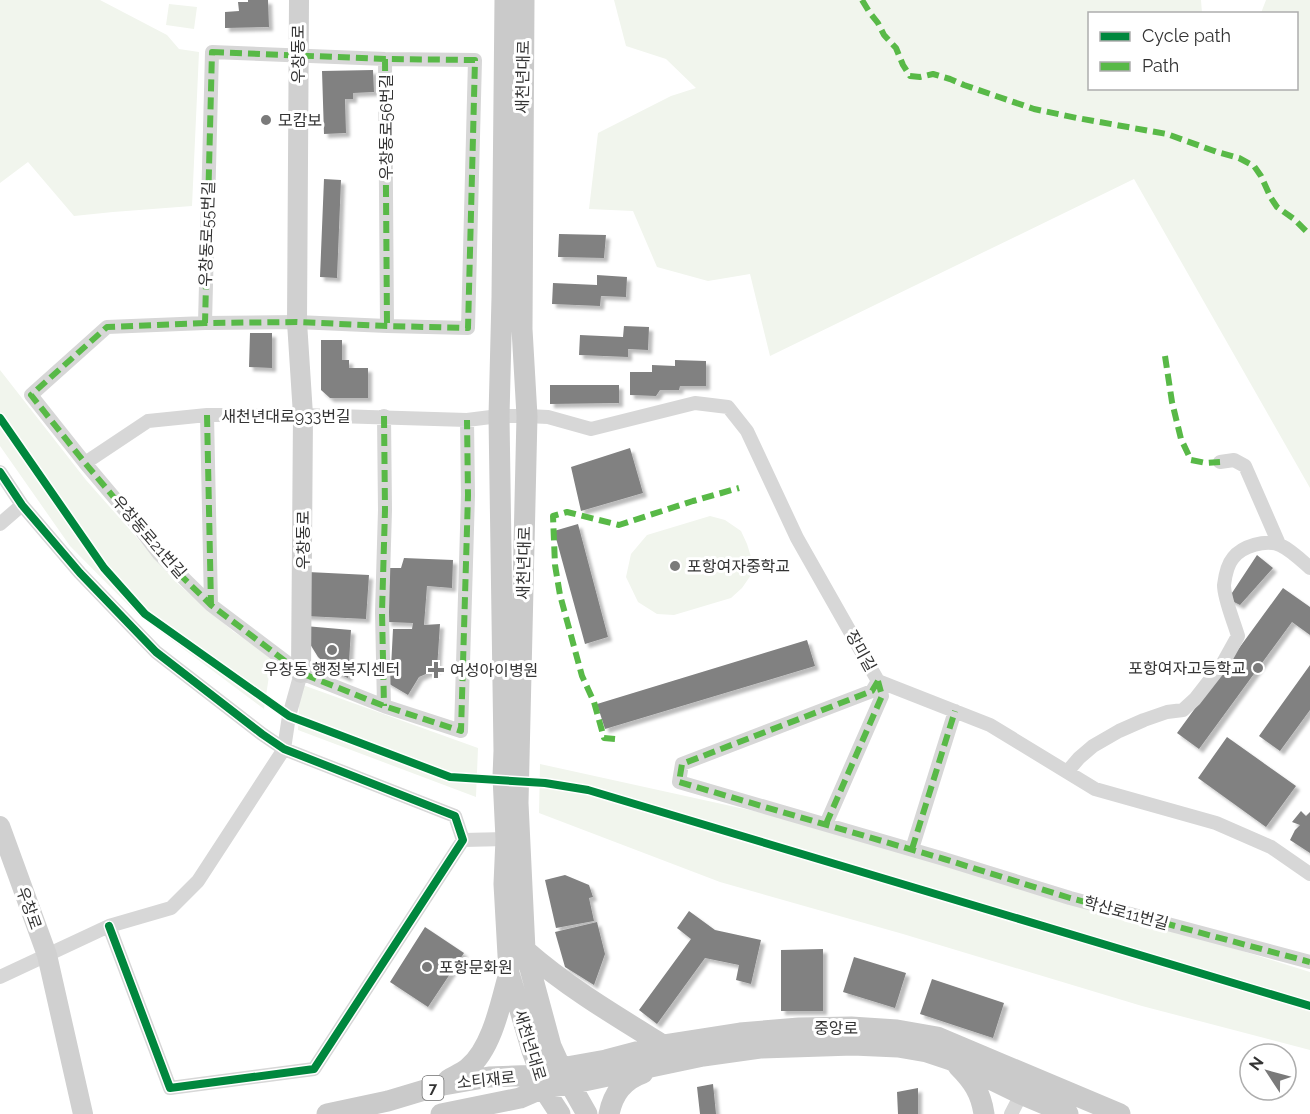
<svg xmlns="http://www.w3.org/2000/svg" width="1310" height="1114" font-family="Raleway,'Noto Sans KR',sans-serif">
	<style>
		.green { fill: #f1f5ed }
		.building { fill: #818181; filter: url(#shadow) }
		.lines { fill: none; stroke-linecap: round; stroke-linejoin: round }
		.minor { stroke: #d7d7d7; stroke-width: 14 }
		.secondary { stroke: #d0d0d0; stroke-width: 20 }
		.primary { stroke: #cacaca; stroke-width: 21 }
		.quiet { stroke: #58b947; stroke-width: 6; stroke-dasharray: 12 6; stroke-linecap: butt }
		.cycleway-casing { stroke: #fff; stroke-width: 11 }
		.cycleway { stroke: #00873e; stroke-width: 8 }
		.poi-dot { fill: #7a7a7a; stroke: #fff; stroke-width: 2 }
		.labels { text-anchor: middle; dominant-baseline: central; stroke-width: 6; stroke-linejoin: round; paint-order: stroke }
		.shield { fill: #fff; stroke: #707070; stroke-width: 1.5 }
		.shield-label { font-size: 15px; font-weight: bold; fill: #333 }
		.street-label { font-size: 16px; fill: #333; stroke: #fff }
		.poi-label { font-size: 16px; fill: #333; stroke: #fff; text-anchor: start }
	</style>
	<defs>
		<filter id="shadow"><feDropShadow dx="4" dy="4" stdDeviation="1.5" flood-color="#0004"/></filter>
	</defs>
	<rect width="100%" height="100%" fill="#fff"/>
	<path class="green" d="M0 0H100L167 35 179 49 199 52 192 206 113 212 74 216 28 162 0 183Z
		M614 0H1201L1202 13 1090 14V88H1296V14L1261 13 1266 0H1310V488L1134 179 770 356 750 274 708 281 657 267 633 211 589 209 598 133 671 96 696 88 666 59 626 46Z
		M169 4 197 7 194 29 166 25Z
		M0 370 86 480 177 583 234 632 272 656 264 709 138 615 70 546 0 446Z
		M710 516 725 520 741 531 747 544 752 560 751 575 742 588 731 598 674 615 657 614 638 602 626 577 631 554 647 535Z
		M300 684 478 748 476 797 298 730Z
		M540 764 881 839 1310 972V1050L1142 1006 903 934 720 882 539 813Z"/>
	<path class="building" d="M248 0H268L269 27 225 28V12L239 11 238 2H248Z
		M373 70 374 92 353 93V99H345L346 133 324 134 322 71Z
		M324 179 341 180 337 278 320 277Z
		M559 234 606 235 604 258 558 257Z
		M597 275 627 277 626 297 601 296 600 306 552 304 553 283 597 285Z
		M624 326 649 327 648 350 628 349V357L579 355 580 335 623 337Z
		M250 333H272V368L249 367Z
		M321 340H342V360H349V368H368V398H330L321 390Z
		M675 360 706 361V386H680L679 390H660L656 396 630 395V372H652V365L675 366Z
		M550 385H619V403L550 404Z
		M630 448 643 493 581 511 571 467Z
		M578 524 608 637 585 644 554 531Z
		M1257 555 1273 568 1240 605 1228 599Z
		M404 558 453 560 452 588 427 586 424 625 440 624 437 669 419 677 408 695 386 682 387 666 391 668 393 629H412L413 623 387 622 390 568H401Z
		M308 572 369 575 366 619 305 616Z
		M1283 588 1310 607V635L1292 622 1199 749 1177 733Z
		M305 626 351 630 348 678 334 672 318 657 310 644Z
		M807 640 815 666 605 729 597 704Z
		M1310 665V710L1280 751 1259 736Z
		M1227 737 1296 786 1266 827 1198 778Z
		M1301 811 1306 816 1310 812V853L1290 840 1295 830 1300 825 1292 822Z
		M565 875 589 885 593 897 589 898 594 921 556 928 545 880Z
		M689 911 715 930 761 940 751 984 736 980 739 965 705 958 657 1024 639 1010 691 939 677 928Z
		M597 922 605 954 594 985 565 967 555 932Z
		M425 927 464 953 428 1007 390 982Z
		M823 949V1011H781V950Z
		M854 957 906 973 895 1008 843 992Z
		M932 979 1004 1003 993 1038 920 1014Z
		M713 1084 716 1114H700L697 1087Z
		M918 1088V1114H898L897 1092Z"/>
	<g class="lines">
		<path class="minor" d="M212 52 385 59 475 60 468 328 387 326 297 322 205 323Z
			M385 59 387 326
			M205 323 107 327 31 395 85 463 133 520 159 554 211 605 301 673 384 706 461 731 468 495 467 420
			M207 415 211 605
			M384 416 385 510 382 612 384 706
			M1220 462 1234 460 1245 466 1279 544
			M85 463 148 421 207 415H303L467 420 499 416H527L548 417 591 429 695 403 728 407 747 431 797 538 878 681 882 696 826 824
			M0 472 22 505 80 573 156 652 262 734 284 749 455 816 463 840 314 1069 170 1088 109 926
			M0 524 22 505
			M878 681 872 691 682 764 679 782 944 859 1070 898 1310 962
			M878 681 990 725 1095 789 1216 823 1271 847 1310 874
			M1067 772 1079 758 1093 746 1119 731 1144 720 1167 712 1183 710 1195 699 1223 663 1238 636C1234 622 1224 599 1224 585 1225 577 1227 565 1233 558 1242 546 1266 539 1280 545 1291 550 1301 560 1310 568
			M463 840 506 839
			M912 849 955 711
			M0 977 109 926 171 908 198 881 284 749 289 716 301 673
			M1011 1114 1025 1087"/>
		<path class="secondary" d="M299 0 297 322 303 415 301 673
			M0 826 47 955 83 1114"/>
		<path class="primary" d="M505 0 502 297 499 416 504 751 503 777 506 839 504 884 509 973 532 1051 541 1075 543 1088 560 1114
			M524 0 522 329 527 416 518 803 525 950 551 1046 561 1068 587 1114
			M525 950C567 987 616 1016 663 1045
			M958 1066C973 1081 981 1093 984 1114
			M448 1080C454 1076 462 1073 468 1068 492 1049 501 1002 509 973
			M327 1114 388 1101 438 1086 489 1077 541 1075 561 1068 606 1060 663 1045 740 1033 799 1028 851 1027 897 1030 937 1037 1120 1114
			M441 1114 520 1098 543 1088 570 1084 703 1056 760 1048 853 1045 898 1047 927 1052 951 1060 1021 1094 1068 1114
			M609 1114C613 1094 623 1080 643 1073"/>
		<path class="quiet" d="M862 0 870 13 878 23 884 35 896 48 903 65 910 76 920 77 933 74 950 79 964 85 1034 109 1077 118 1167 134 1217 152 1239 158 1254 166 1261 176 1271 198 1277 207 1294 219 1310 235
			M212 52 385 59 475 60 468 328 387 326 297 322 205 323Z
			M385 59 387 326
			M205 323 107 327 31 395 85 463 133 520 159 554 211 605 301 673 384 706 461 731 468 495 467 420
			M1165 356 1172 402 1181 439 1191 460 1206 463 1220 462
			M207 415 211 605
			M384 416 385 510 382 612 384 706
			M878 681 872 691 682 764 679 782 944 859 1070 898 1310 962
			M615 739 604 738 594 702 582 676 560 595 555 565 553 516 567 512 619 525 693 501 739 488
			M826 824 882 696 878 681
			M912 849 955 711"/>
		<defs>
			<path id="cycleway" d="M0 418 104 568 145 614 289 716 450 777 545 783 588 790 1310 1006
				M0 472 22 505 80 573 156 652 262 734 284 749 455 816 463 840 314 1069 170 1088 109 926"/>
		</defs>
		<use href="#cycleway" class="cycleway-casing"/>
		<use href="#cycleway" class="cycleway"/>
	</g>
	<g class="poi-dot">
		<circle cx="266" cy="120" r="6"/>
		<circle cx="675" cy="566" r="6"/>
		<circle cx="332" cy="650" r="6"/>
		<circle cx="1258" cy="668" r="6"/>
		<path d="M433 661h6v6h6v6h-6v6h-6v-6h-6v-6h6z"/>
		<circle cx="427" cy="967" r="6"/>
	</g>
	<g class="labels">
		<rect class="shield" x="422.5" y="1076" width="21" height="24" rx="4.5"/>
		<g class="shield-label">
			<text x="433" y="1088">7</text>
		</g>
		<g class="street-label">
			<text transform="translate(298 54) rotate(-90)">우창동로</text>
			<text transform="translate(523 77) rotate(-89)">새천년대로</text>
			<text transform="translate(386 127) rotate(-90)">우창동로56번길</text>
			<text transform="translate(207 234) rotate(-88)">우창동로55번길</text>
			<text x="286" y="416">새천년대로933번길</text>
			<text transform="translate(149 537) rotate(49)">우창동로21번길</text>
			<text transform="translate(303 540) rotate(-90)">우창동로</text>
			<text transform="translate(524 563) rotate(-89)">새천년대로</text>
			<text transform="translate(861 651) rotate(61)">장미길</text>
			<text transform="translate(29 908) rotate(70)">우창로</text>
			<text transform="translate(1126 913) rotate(15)">학산로11번길</text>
			<text x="836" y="1028">중앙로</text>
			<text transform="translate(530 1045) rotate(73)">새천년대로</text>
			<text transform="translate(486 1080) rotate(-6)">소티재로</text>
		</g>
		<g class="poi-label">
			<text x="278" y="120">모캄보</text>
			<text x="687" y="566">포항여자중학교</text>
			<text x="1246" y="668" text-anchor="end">포항여자고등학교</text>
			<text x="332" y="669" text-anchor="middle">우창동 행정복지센터</text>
			<text x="450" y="670">여성아이병원</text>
			<text x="439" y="967">포항문화원</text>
		</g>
	</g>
	<rect x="1088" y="12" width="210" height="78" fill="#ffffff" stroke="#adadad" stroke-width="1.5"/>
	<rect x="1100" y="32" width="30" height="9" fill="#00873e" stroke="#adadad" stroke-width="1.5"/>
	<text x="1142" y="42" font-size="18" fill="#333333">Cycle path</text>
	<rect x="1100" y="62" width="30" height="9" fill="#58b947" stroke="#adadad" stroke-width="1.5"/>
	<text x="1142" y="72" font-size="18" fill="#333333">Path</text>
	<g transform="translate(1268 1072) rotate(306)"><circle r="28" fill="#ffffff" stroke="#adadad" stroke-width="1.5"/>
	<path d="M0-4.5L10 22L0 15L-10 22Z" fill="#7a7a7a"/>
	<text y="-9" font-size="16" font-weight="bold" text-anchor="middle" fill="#333333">N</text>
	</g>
</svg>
